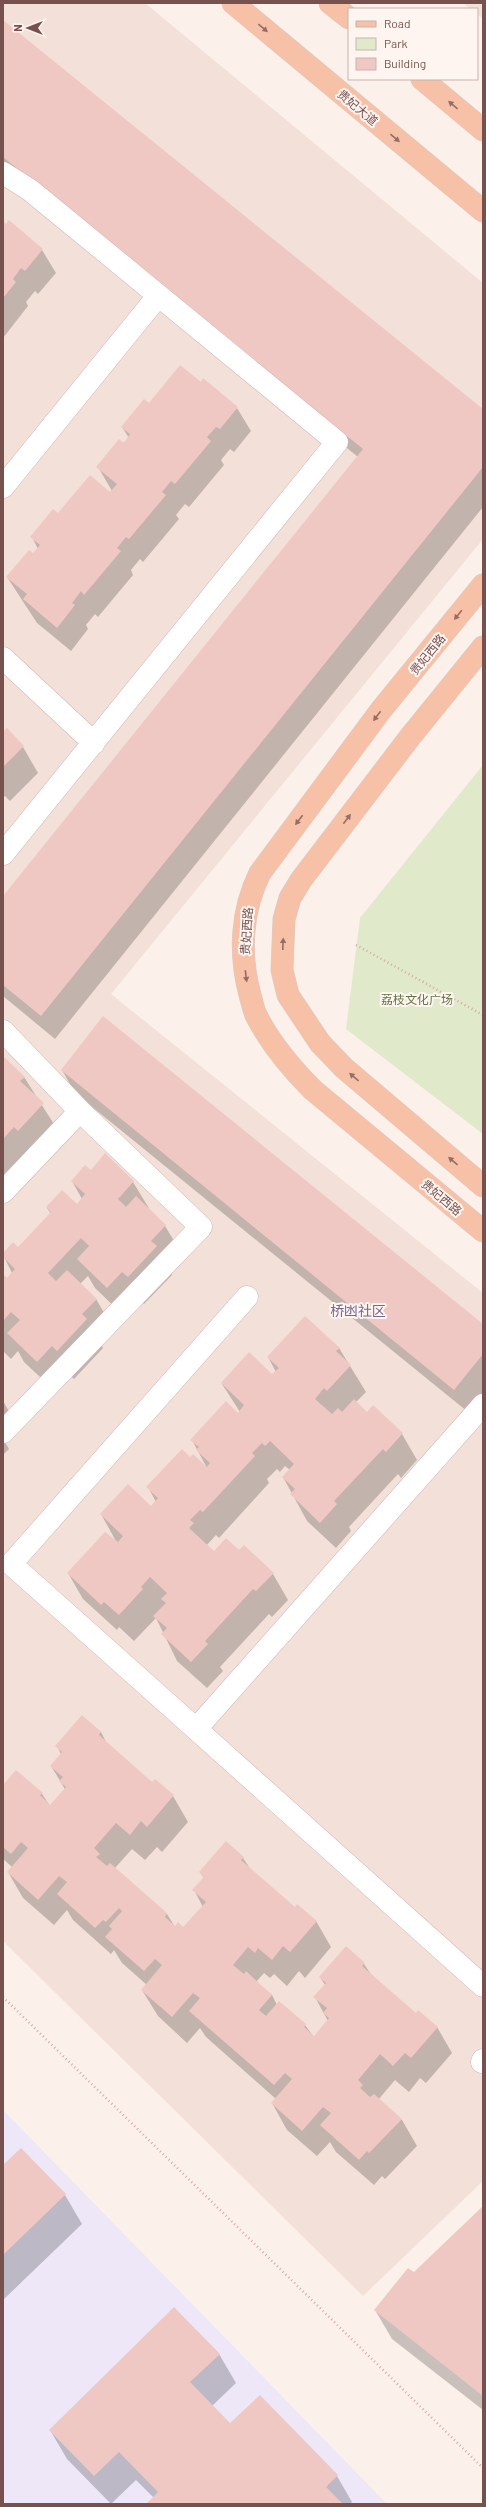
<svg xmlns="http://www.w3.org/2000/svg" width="486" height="2507" font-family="Barlow,'Noto Sans SC',sans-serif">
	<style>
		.residential { fill: #f3e0d9 }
		.education { fill: #ede7f8 }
		.green { fill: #e0e9c9 }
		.shadow { fill: #0003 }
		.building { fill: #f0c8c3 }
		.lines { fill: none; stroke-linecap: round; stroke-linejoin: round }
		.minor-casing { stroke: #d0b7b3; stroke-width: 23 }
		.major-casing { stroke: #d9cecd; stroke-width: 23 }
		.path { stroke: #d5aaa6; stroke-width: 2.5; stroke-dasharray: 1 3; stroke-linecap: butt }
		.minor { stroke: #fff; stroke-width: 22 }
		.major { stroke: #f6c1a7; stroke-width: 22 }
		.oneway { fill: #966d64 }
		.labels { text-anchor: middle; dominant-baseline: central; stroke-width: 4; stroke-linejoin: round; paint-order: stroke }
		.street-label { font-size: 12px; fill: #76514e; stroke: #fef5f1 }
		.park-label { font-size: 12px; fill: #617444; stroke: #fef5f1 }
		.quarter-label { font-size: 14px; fill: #766691; stroke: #fef5f1 }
	</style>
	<rect width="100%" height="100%" fill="#fcf0ea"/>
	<path class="residential" d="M3 3H145L483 283V539L111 994 483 1293V2181L363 2296 3 1941Z
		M463 3H483V19L477 14V9H470Z"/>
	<path class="education" d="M3 2110 387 2504H3Z"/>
	<path class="green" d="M483 765V1134L346 1029 360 918Z"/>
	<path class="shadow" d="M3 21 483 411V507L55 1039 3 996V898L358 457 3 168Z
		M3 222 42 250 56 273 38 294 35 291 26 302 28 306 3 338Z
		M201 383 237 408 251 431 234 452 230 449 221 460 224 465 189 507 185 504 176 515 179 519 143 562 140 559 131 570 133 575 98 617 95 614 86 625 88 629 71 651 37 623 7 577 38 549 32 537 58 515 111 493 112 491 98 467 129 438 122 427 149 404Z
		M7 730 23 747 38 773 10 801 5 796 3 797V733Z
		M3 1058 24 1077 59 1132 3 1184Z
		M62 1070 483 1326V1394L468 1412 75 1093Z
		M91 1171 133 1182 150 1210 165 1226 182 1254 168 1268 172 1275 144 1304 139 1299 124 1316 95 1288 88 1276 80 1284 96 1299 113 1328 99 1341 103 1348 74 1379 69 1374 54 1390 24 1362 18 1351 11 1359 3 1351V1276L7 1279 12 1273 3 1255 18 1248 51 1214 47 1208 77 1205 82 1199 72 1181Z
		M339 1348 366 1392 356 1402 367 1413 402 1434 417 1460 401 1478 398 1474 349 1527 351 1531 336 1548 307 1521 283 1477 290 1470 285 1466 280 1472 277 1469 267 1479 269 1483 219 1538 216 1535 206 1546 214 1553 239 1552 273 1574 288 1600 272 1617 269 1614 220 1667 223 1671 207 1688 177 1661 156 1618 134 1641 119 1627 117 1630 83 1599 68 1573 117 1543 101 1514 151 1507 156 1502 148 1487 190 1458 207 1468 192 1440 240 1412 222 1384 272 1376 276 1372 268 1357Z
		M3 1401 18 1427 5 1442 9 1449 3 1455Z
		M82 1716 101 1732 107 1744 152 1783 155 1780 173 1796 188 1822 162 1852 157 1847 145 1860 132 1849 115 1868 167 1914 175 1927 184 1929 203 1907 194 1890 204 1878 200 1872 226 1842 243 1858 251 1870 295 1909 316 1921 331 1947 305 1978 299 1971 287 1986 274 1974 270 1978 264 1973 256 1982 272 1995 277 2005 305 2025 314 2037 328 2021 315 1997 325 1985 320 1977 346 1947 364 1964 372 1976 416 2015 437 2027 452 2053 426 2083 420 2078 409 2092 395 2080 378 2100 402 2120 417 2146 385 2179 382 2176 374 2185 336 2152 330 2142 317 2156 287 2130 272 2103 276 2099 206 2037 200 2028 187 2043 158 2016 142 1990 147 1985 122 1963 114 1950 111 1954 73 1920 67 1910 54 1925 23 1898 8 1872 12 1867 3 1859V1786L16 1771 42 1794 50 1806 65 1789 51 1766 61 1754 57 1746Z
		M3 2167 65 2195 82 2224 3 2300Z
		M483 2207V2410L392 2339 375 2310Z
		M219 2354 236 2383 212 2406 230 2424 337 2476 352 2502 350 2504H148L154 2498 136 2480 111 2504 67 2459 50 2430Z"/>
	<path class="building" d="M3 20 483 409V467L41 1016 3 985V896L363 449 3 157Z
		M9 220 43 249 25 271 21 268 13 279 16 282 3 298V221L6 224Z
		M180 365 201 382 203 378 238 407 220 429 216 427 207 437 211 441 175 484 171 481 162 492 166 495 129 539 126 537 117 548 121 551 84 595 81 591 72 603 75 605 57 628 23 599 27 594 6 577 29 550 33 553 40 545 30 537 53 509 58 513 90 475 110 492 117 484 96 467 119 439 124 443 130 434 121 427 144 399 149 403Z
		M7 728 24 746 3 767V732Z
		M103 1016 483 1324V1354L454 1390 61 1070Z
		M3 1056 25 1077 20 1081 44 1103 18 1131 14 1127 3 1139Z
		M105 1153 134 1181 118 1199 126 1207 136 1196 166 1225 151 1241 157 1246 128 1277 122 1272 107 1288 77 1259 89 1246 81 1238 48 1273 56 1281 67 1270 97 1299 82 1314 87 1319 57 1351 52 1346 37 1362 7 1333 20 1320 11 1312 3 1321V1274L7 1278 15 1269 3 1257V1253L13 1242 18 1247 51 1212 46 1207 62 1190 77 1204 85 1194 71 1181 85 1165 91 1170Z
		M305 1316 340 1348 336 1351 351 1365 327 1391 324 1388 315 1399 332 1414 338 1408 342 1412 354 1399 367 1412 373 1405 403 1433 386 1452 383 1449 334 1501 337 1504 320 1523 290 1494 295 1489 282 1477 294 1464 270 1441 265 1446 262 1443 252 1453 255 1456 203 1512 200 1510 190 1520 194 1523 189 1528 214 1551 226 1538 239 1550 244 1545 274 1573 256 1591 253 1589 205 1641 208 1644 191 1662 161 1634 167 1628 153 1616 166 1603 161 1599 167 1593 150 1577 141 1587 143 1589 119 1615 104 1602 101 1605 67 1573 105 1532 118 1542 123 1536 100 1514 128 1484 151 1506 158 1498 146 1487 182 1449 190 1457 193 1454 207 1467 210 1463 196 1450 199 1447 190 1440 226 1401 238 1413 244 1405 221 1383 249 1352 272 1374 279 1368 267 1357Z
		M82 1715 101 1732 99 1735 152 1782 155 1779 174 1795 147 1827 141 1821 130 1835 116 1823 94 1848 100 1854 96 1857 107 1866 110 1863 167 1913 165 1917 175 1926 178 1922 183 1927 206 1902 192 1890 204 1877 199 1872 226 1841 244 1857 241 1860 295 1907 297 1904 317 1921 290 1952 283 1946 272 1960 258 1948 255 1953 248 1947 233 1965 244 1974 246 1971 272 1995 259 2010 266 2016 279 2001 306 2024 304 2027 314 2036 329 2018 323 2013 327 2008 313 1997 326 1983 319 1977 346 1946 365 1963 362 1966 416 2013 418 2010 438 2027 411 2058 405 2053 393 2066 380 2054 358 2080 363 2085 360 2088 370 2097 374 2094 402 2119 369 2153 367 2151 359 2160 320 2125 331 2113 323 2107 302 2131 271 2103 292 2079 285 2073 274 2085 189 2011 200 1998 193 1993 172 2017 141 1990 162 1965 155 1959 144 1971 105 1937 112 1929 109 1926 122 1911 119 1908 106 1922 103 1920 95 1928 57 1894 67 1882 59 1876 38 1900 7 1872 28 1848 21 1842 11 1854 3 1847V1785L16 1770 43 1793 40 1795 50 1805 66 1787 59 1781 63 1777 50 1766 62 1752 55 1746Z
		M21 2148 66 2194 3 2255V2165Z
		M483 2206V2396L374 2310 408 2268 414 2272Z
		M174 2307 220 2354 190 2382 230 2423 260 2395 338 2475 326 2487 343 2504H146L158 2492 119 2452 94 2476 49 2430Z"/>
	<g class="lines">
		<defs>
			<path id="minor" d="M3 173 30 190 337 442 3 854
				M3 487 158 296
				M3 658 94 743
				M3 1031 80 1111 201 1227 3 1432
				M3 1192 80 1111
				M483 1405 196 1729 483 1986
				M196 1729 11 1564 247 1297
				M482 2062 483 2060"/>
			<path id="major" d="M233 3 483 211
				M330 3 349 18
				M422 79 483 130
				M483 585 381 710 260 873C241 911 239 954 250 995 252 1001 253 1009 256 1015 270 1043 291 1068 313 1090L483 1231
				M483 647 410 737 301 880 290 898 284 919 282 970 288 995 320 1043 344 1068 483 1186"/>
		</defs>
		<use href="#minor" class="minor-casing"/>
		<use href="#major" class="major-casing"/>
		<path class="path" d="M356 945 483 1015
			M3 1997 483 2468"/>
		<use href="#minor" class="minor"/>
		<use href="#major" class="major"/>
	</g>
	<defs><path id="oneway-solid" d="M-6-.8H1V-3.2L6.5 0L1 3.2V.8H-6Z"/></defs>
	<g class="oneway">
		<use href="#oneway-solid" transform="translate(263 28) rotate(40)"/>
		<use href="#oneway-solid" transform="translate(453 105) rotate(-140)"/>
		<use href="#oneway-solid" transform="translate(395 138) rotate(40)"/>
		<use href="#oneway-solid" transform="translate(458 615) rotate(129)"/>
		<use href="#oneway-solid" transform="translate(377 716) rotate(127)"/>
		<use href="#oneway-solid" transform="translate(347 819) rotate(-53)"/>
		<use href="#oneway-solid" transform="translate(299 820) rotate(127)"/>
		<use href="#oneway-solid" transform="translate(283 944) rotate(-88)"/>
		<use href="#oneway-solid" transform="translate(246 976) rotate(83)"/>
		<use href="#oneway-solid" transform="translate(354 1077) rotate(-140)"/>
		<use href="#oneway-solid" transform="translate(453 1161) rotate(-140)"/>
	</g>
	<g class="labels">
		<g class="street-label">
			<text transform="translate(358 107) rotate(40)">贵妃大道</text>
			<text transform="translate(427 654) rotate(-51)">贵妃西路</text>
			<text transform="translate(246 931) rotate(-86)">贵妃西路</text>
			<text transform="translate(442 1197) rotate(40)">贵妃西路</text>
		</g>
		<g class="park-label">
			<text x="417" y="999">荔枝文化广场</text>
		</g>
		<g class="quarter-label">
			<text x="358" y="1310">桥凼社区</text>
		</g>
	</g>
	<rect width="486" height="2507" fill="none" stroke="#76514e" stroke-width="8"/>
	<rect x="348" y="8" width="130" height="72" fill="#fef5f1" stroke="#c8b3b0"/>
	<rect x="356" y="21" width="20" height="6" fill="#f6c1a7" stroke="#c8b3b0"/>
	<text x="384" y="28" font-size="12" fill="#76514e">Road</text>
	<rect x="356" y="38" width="20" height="12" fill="#e0e9c9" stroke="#c8b3b0"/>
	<text x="384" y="48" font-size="12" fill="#76514e">Park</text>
	<rect x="356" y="58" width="20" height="12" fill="#f0c8c3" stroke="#c8b3b0"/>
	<text x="384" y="68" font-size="12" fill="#76514e">Building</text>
	<g transform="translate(28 28) rotate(270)" stroke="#fef5f1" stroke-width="3" paint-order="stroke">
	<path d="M0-3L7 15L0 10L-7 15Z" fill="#76514e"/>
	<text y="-6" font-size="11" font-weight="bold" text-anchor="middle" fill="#76514e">N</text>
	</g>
</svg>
